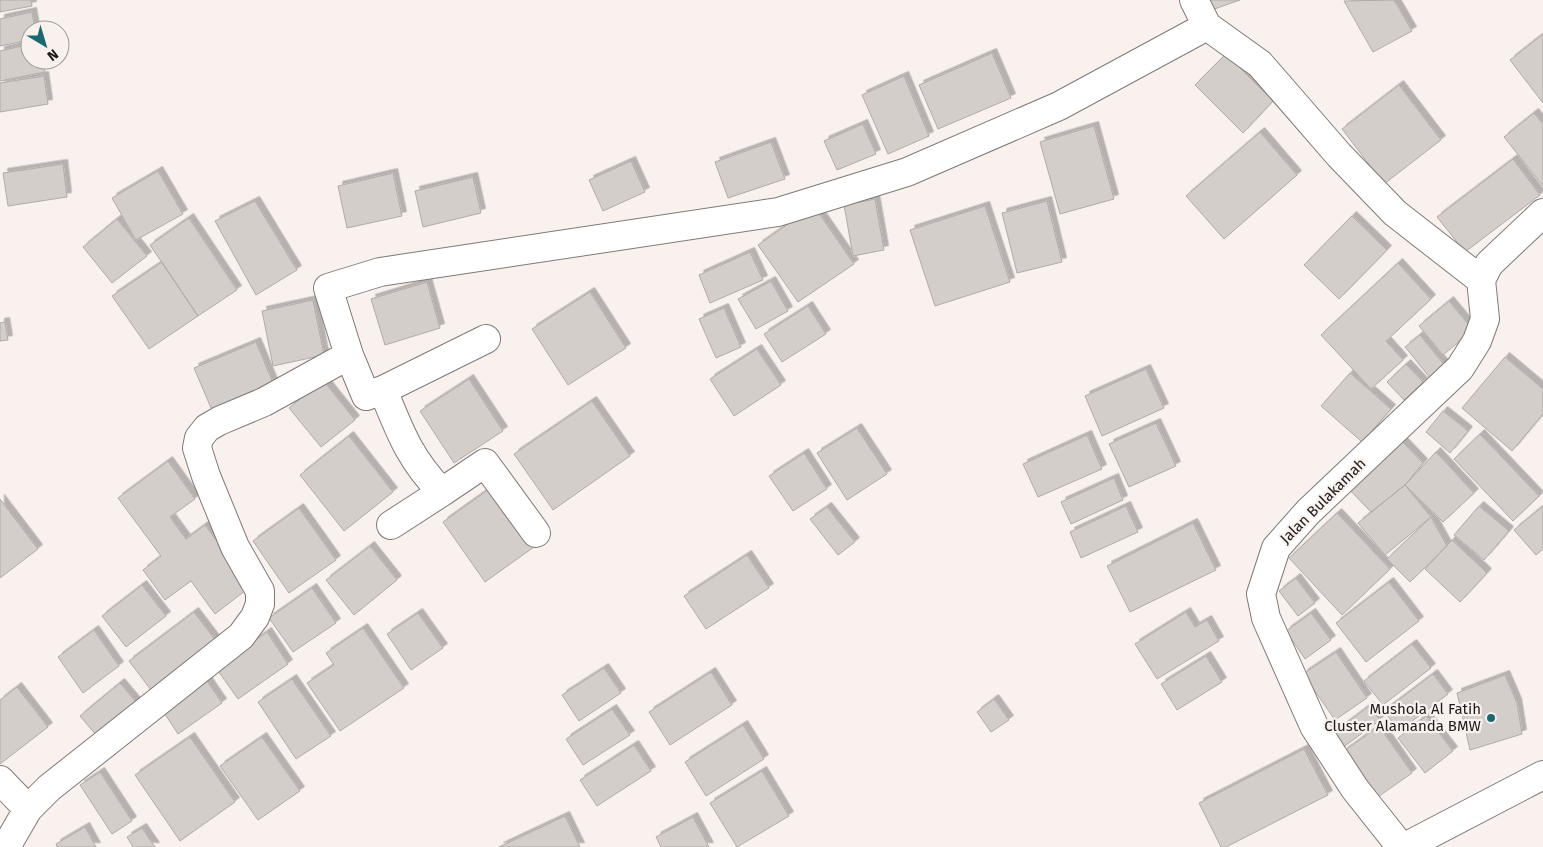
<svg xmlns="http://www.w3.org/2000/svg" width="1543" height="847" font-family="'Fira Sans',sans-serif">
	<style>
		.building { fill: #d4ceca; stroke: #b1aba7; filter: url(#shadow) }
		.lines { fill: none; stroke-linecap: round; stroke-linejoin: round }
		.minor-casing { stroke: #807a76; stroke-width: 30 }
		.minor { stroke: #fff; stroke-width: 28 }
		.poi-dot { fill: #1c6871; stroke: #f8f1ed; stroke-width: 2 }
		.labels { text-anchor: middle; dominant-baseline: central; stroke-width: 4.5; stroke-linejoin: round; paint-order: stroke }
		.street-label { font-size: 15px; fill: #1d1a19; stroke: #f8f1ed }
		.poi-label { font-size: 15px; fill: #1d1a19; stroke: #f8f1ed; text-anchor: end }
	</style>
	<defs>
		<filter id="shadow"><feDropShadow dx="4.5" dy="-4.5" stdDeviation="0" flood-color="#0004"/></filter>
	</defs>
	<rect width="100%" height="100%" fill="#f8f1ed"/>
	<path class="building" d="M0 0H31L32 6 0 12Z
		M1202 0H1240L1206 12Z
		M1394 0 1412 31 1373 52 1344 1Z
		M32 12 35 30H30V40L0 46V19Z
		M1543 34V103L1510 60Z
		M30 44V60H42L45 72 0 81V51Z
		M992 53 1011 98 938 129 919 85Z
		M1226 54 1273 101 1243 133 1195 85Z
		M44 76 48 104 0 112V83Z
		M904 76 929 136 888 154 862 95Z
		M1399 85 1441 140 1384 184 1342 129Z
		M1534 113 1543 124V186L1504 137Z
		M863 124 876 154 837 170 824 141Z
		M1094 126 1114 199 1060 214 1040 142Z
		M1260 132 1297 175 1224 239 1186 196Z
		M771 142 785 179 728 198 715 162Z
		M1513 159 1540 195 1465 252 1437 217Z
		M631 161 645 192 603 211 589 180Z
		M63 164 67 197 8 206 3 173Z
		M158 171 183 214 136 240 112 198Z
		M393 173 402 216 347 228 338 186Z
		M473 177 481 213 423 227 415 191Z
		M875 199 884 250 853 256 844 205Z
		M255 201 297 270 256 295 215 221Z
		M1047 201 1062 262 1017 273 1002 213Z
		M814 206 854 264 798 302 758 245Z
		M985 206 1010 282 935 306 910 230Z
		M1352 216 1387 250 1339 299 1304 265Z
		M189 218 237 290 198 316 150 245Z
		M117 219 147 256 112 283 83 247Z
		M750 252 763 280 710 303 699 275Z
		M162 262 198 316 149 349 112 296Z
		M1398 263 1431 299 1386 341 1403 360 1371 389 1321 335Z
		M771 281 788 311 756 329 738 299Z
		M427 282 440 328 385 345 371 299Z
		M590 292 626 348 568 385 532 329Z
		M313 300 324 355 273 366 262 311Z
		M1449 301 1473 330 1443 355 1419 326Z
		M808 306 826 334 782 362 764 334Z
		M724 308 741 347 716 358 699 319Z
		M5 322 8 340 0 341V323Z
		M1420 335 1446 367 1431 379 1405 347Z
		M256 342 273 383 211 408 194 368Z
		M757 349 781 385 734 416 710 379Z
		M1505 357 1543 389V414L1512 451 1462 408Z
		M1406 364 1423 382 1404 400 1387 382Z
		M1146 369 1164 408 1102 436 1085 396Z
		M1350 373 1391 409 1362 442 1321 406Z
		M469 379 503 431 454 463 420 411Z
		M323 380 355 420 321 447 289 408Z
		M592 401 630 456 553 510 514 454Z
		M1443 411 1468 431 1450 453 1426 432Z
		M1156 423 1176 466 1129 487 1109 444Z
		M857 428 887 474 847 500 817 453Z
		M1480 434 1539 496 1513 521 1454 459Z
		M1087 435 1102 469 1038 497 1023 464Z
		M1396 435 1423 463 1405 485 1371 512 1344 484Z
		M349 436 393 492 344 531 300 475Z
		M1436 452 1474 493 1443 522 1405 485Z
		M804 453 827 489 793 511 769 476Z
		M168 461 195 499 170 517 186 539 205 525 250 587 215 614 191 581 165 600 143 570 161 556 118 498Z
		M1114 478 1123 500 1071 524 1061 502Z
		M1405 485 1431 517 1385 555 1358 523Z
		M492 487 534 547 485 582 443 522Z
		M0 499 38 549 0 578Z
		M1126 506 1138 532 1081 558 1070 532Z
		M1479 506 1509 531 1484 560 1454 535Z
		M1543 506V549L1536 555 1514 530Z
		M827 507 855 542 838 555 810 519Z
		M299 508 336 560 289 593 253 541Z
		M1337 513 1390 569 1342 615 1289 558Z
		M1431 517 1447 546 1410 582 1387 559Z
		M1193 523 1216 570 1130 612 1107 566Z
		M1452 540 1487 573 1460 602 1425 569Z
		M370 546 397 580 354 615 326 580Z
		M747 555 769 588 706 629 684 596Z
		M1296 578 1315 603 1298 616 1279 591Z
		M1389 582 1419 621 1366 662 1336 623Z
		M142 585 166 616 126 647 102 616Z
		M312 588 336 623 293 652 269 618Z
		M194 612 216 641 151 690 129 661Z
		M1186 612 1195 627 1207 620 1219 641 1157 679 1135 644Z
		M418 613 443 648 411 670 387 634Z
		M1311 613 1331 640 1305 659 1286 631Z
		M363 628 404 688 340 731 307 683 334 665 326 653Z
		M94 630 119 666 83 693 58 657Z
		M267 632 288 664 238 699 216 668Z
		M1412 644 1431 668 1383 705 1364 681Z
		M1336 652 1367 698 1335 720 1303 674Z
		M1206 656 1222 682 1177 710 1161 684Z
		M604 668 621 693 579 721 562 695Z
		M711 672 732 705 670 745 649 712Z
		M1433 674 1448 694 1399 731 1384 711Z
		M1505 675 1517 703 1522 734 1470 750 1457 693Z
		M205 678 222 703 178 734 161 708Z
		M292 679 331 736 296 759 258 702Z
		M120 683 136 702 96 735 80 716Z
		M17 687 48 727 0 764V700Z
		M994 699 1009 720 991 732 977 712Z
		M1369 706 1380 720 1342 748 1332 734Z
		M612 709 630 735 583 765 566 739Z
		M1426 716 1453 751 1425 773 1398 738Z
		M743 725 764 759 706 796 685 762Z
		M1379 726 1412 773 1375 799 1343 752Z
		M190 737 235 802 180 841 135 775Z
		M262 737 300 791 258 820 220 766Z
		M634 745 651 771 597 806 580 780Z
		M1304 749 1328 795 1226 847H1221L1199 803Z
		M762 771 789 816 737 847 710 803Z
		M100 772 132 821 112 834 80 785Z
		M565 816 580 847H499Z
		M693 817 709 847H661L656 837Z
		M85 827 96 847H57L56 844Z
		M142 828 155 847H133L127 837Z"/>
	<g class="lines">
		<defs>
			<path id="minor" d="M1194 0 1207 26 1260 64 1339 155 1395 213 1481 280
				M1481 280 1489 264 1543 213
				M349 355 366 396 383 390C400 432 410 460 442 492L485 463 536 533
				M383 390 486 339
				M391 525 442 492
				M0 780 28 809
				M6 847 28 809 49 788 241 636 255 617 260 604V591L235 547 206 476 197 448 199 438 207 428 219 421 264 402 349 355 328 288 380 272 778 212 907 172 1059 106 1207 26
				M1401 847 1355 789 1314 726 1266 618 1261 594 1276 548 1308 512 1460 368 1477 341 1485 319 1481 280
				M1405 847 1543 775"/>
		</defs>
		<use href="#minor" class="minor-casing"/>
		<use href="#minor" class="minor"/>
	</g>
	<circle class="poi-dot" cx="1491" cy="718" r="5"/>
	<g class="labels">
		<g class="street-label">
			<text transform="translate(1323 501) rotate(-45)">Jalan Bulakamah</text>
		</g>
		<g class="poi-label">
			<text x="1481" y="709">Mushola Al Fatih<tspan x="1481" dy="17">Cluster Alamanda BMW</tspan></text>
		</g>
	</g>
	<g transform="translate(45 45) rotate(142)"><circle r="24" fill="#f8f1ed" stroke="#a09b98"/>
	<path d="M0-4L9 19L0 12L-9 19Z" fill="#1c6871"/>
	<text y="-8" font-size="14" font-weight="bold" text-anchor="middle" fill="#1d1a19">N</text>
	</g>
</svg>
